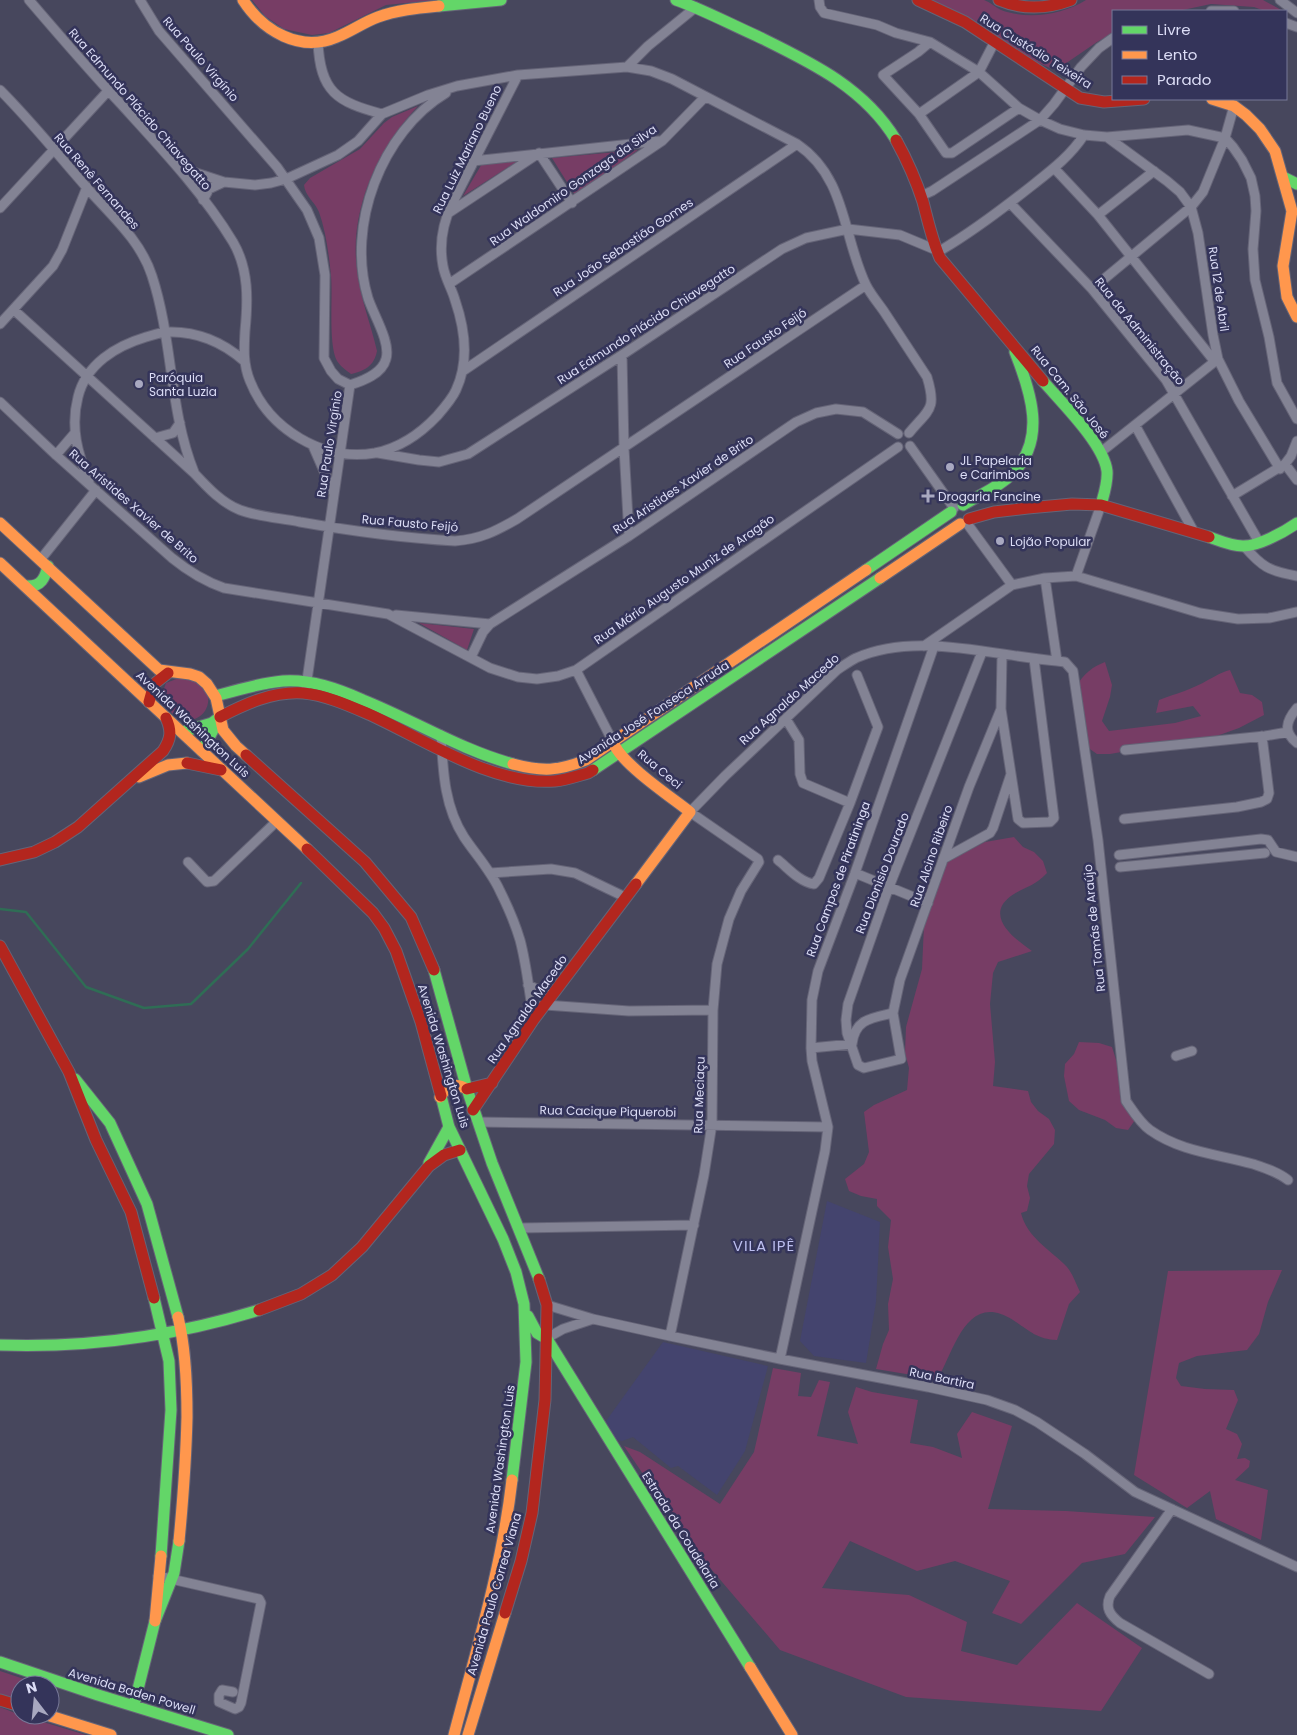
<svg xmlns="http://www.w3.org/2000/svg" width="1297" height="1735" font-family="Poppins,sans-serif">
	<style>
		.built { fill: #44446e }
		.green { fill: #773d65 }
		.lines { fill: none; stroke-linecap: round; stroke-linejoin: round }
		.stream { stroke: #2f6d55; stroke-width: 2.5 }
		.street-casing { stroke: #656477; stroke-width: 11 }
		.fast-casing { stroke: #656477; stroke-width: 13 }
		.slow-casing { stroke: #656477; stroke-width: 13 }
		.jam-casing { stroke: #656477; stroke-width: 13 }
		.street { stroke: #838394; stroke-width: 9 }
		.fast { stroke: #63d668; stroke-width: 11 }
		.slow { stroke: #ff974d; stroke-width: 11 }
		.jam { stroke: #b3261e; stroke-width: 11 }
		.poi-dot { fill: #a8a8c0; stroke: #34345a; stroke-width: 2 }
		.labels { text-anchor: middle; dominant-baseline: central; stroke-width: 5; stroke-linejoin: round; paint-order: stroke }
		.street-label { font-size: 12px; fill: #dcddf6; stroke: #34345a }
		.poi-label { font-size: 12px; fill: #dcddf6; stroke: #34345a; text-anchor: start }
		.quarter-label { font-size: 15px; letter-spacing: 1px; fill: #bcbeee; stroke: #34345a }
	</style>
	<rect width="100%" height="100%" fill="#47475d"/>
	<path class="built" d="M827 1201 880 1222 876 1302 866 1363 814 1356 800 1341Z
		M663 1342 768 1366 745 1451 717 1495 678 1466 671 1468 633 1437 622 1441 616 1440 606 1421Z"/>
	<path class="green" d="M252 0H436L386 5 329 33 312 35 284 29 265 16Z
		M930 0C942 0 975 0 984 0 990 2 995 7 1001 10 1028 20 1062 15 1086 0H1263L1283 11H1265L1254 7 1211 4 1178 11H1113V33L1097 42 1062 66 1050 68 1034 61 978 23Z
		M418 106C378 148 349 210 357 270 360 298 371 324 377 351 374 366 365 371 351 374 346 370 341 367 337 361 328 344 333 297 331 276 329 255 326 232 319 212 315 202 305 196 304 185L310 178 360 149 384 123 392 117Z
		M638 150 575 195 552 158Z
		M521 159 463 196 483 162Z
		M419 623 474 629 467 650Z
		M1105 662 1112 685 1110 697 1102 721 1109 731 1175 723 1201 716 1193 706 1156 713 1159 700C1175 694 1193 689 1208 680 1218 675 1219 673 1230 670L1240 693 1252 695 1262 702 1264 715 1239 728 1211 738 1196 739 1110 754H1097L1087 747 1077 685C1085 673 1092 667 1105 662Z
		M179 678C183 678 190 677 194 679 222 692 205 732 176 716 171 713 166 707 162 703V694L166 683Z
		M1014 837 1023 847 1034 852 1043 861 1047 873C1035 886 1027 886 1014 894 982 914 1013 938 1032 951L998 962 993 973 990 1004 995 1062 993 1086 1028 1091 1031 1102 1038 1111 1049 1119 1055 1130 1054 1144 1029 1174 1027 1186 1030 1198 1027 1211 1021 1213C1027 1238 1051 1250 1067 1267 1073 1274 1076 1284 1080 1292L1069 1304 1057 1340C1036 1339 1029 1330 1013 1320 966 1290 954 1352 937 1380H930L924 1377 876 1369 883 1344 889 1330 888 1304 893 1279 888 1247 891 1220 877 1206V1199L861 1196 849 1191 845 1179 864 1164 869 1152 864 1112 874 1105 907 1090 909 1068 905 1053 906 1027 922 969 924 925 922 909 924 895 929 883 939 869 950 860 985 842Z
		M1079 1042 1099 1043 1112 1047 1135 1120 1128 1130 1116 1128 1105 1120 1079 1110 1069 1101 1064 1076 1065 1064 1074 1054Z
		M1282 1270 1268 1302 1259 1334 1247 1350 1197 1356 1179 1363 1176 1378 1181 1386 1205 1389 1234 1390 1238 1400 1226 1429 1237 1434 1242 1444 1237 1459 1245 1458 1250 1461 1249 1467 1235 1480 1268 1490 1261 1540 1216 1519 1210 1491 1187 1508 1134 1475 1168 1271Z
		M773 1368 801 1373 798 1396 811 1397 819 1380 830 1382 817 1436 858 1444 848 1412 856 1387 872 1392 918 1400 910 1443 933 1447 962 1458 957 1434 972 1412 1012 1426 988 1509 1066 1511 1155 1517 1125 1554 1082 1563 1021 1624 992 1613 1010 1581 955 1561 917 1571 850 1541 822 1588 909 1595 967 1622 961 1651 1017 1665 1077 1603 1142 1648 1101 1711 906 1697 780 1650 694 1549 624 1446 640 1452 720 1504 754 1452Z
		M0 1671 36 1683 37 1685H20V1702L0 1696Z
		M0 1707 20 1715 86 1735H0Z"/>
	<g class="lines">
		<path class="stream" d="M0 909 26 912 86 987 144 1008 191 1004 248 949 301 883"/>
		<defs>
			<path id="street" d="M29 0C59 35 89 70 120 103 160 147 202 191 233 242 249 269 248 301 245 331 244 349 243 364 250 381 269 429 323 462 375 453 399 448 421 433 437 416 444 408 452 399 456 390 469 362 465 329 455 300 452 289 445 278 443 266 439 245 443 223 452 204L518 75
				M140 0 159 31 277 167 307 210 319 238 325 275 324 358 331 371 338 379 350 385
				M819 0 820 7 824 13 877 25 896 33 930 42 979 72 1019 108 1040 120 1060 129 1084 135 1107 137 1188 130 1225 138 1233 147 1242 160 1251 178 1255 196 1256 211 1253 249 1255 280 1269 337 1277 383 1297 419
				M1280 0 1297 13
				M1211 11H1234
				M1286 23 1297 27
				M318 42C320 92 337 102 382 114
				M930 42 918 52 883 75 919 114 946 153H952L1019 108
				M627 67 648 46 696 7
				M0 90C31 121 59 156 88 189 112 216 141 241 152 276 173 340 169 410 194 472
				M919 114 979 72 995 41
				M1107 137 1167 181 1180 192 1191 207 1198 233 1213 335 1218 359 1239 401 1280 469
				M473 161 659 141
				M178 167 224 182 255 185 271 183 286 179 338 155 358 141 382 114 428 95 457 86 518 75 627 67 651 71 672 79 797 144C847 178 842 235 866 285 871 295 879 304 885 313 899 334 913 356 927 377 937 410 929 409 909 433
				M1054 168 1098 215 1215 362
				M921 196 932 191 1040 120 1054 104 1081 67 1099 48 1113 38
				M203 200 209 189 224 182
				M1010 203 1092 289 1166 380 1259 542
				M0 208 108 91
				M447 214 539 153 572 203
				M1098 215 1154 171
				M449 284 662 141 705 97
				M1092 289 1191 207 1203 192 1225 138 1234 106
				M14 310 195 474C208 488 222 503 240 510 259 517 280 518 300 522 351 531 403 538 455 541 481 539 496 531 517 519L866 285
				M0 324 53 266 62 250 87 187
				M622 355 624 448 629 536
				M463 371 797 144
				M350 385C363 381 382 374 386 359 391 342 373 314 368 298 346 226 381 132 446 93
				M0 402 56 455 172 558C188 571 204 581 224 588L388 614 490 668 518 677 537 679 558 676 576 670 898 447
				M1135 425 1194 532
				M155 438 173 433 180 423
				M313 446 334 494
				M910 446 954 508
				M1101 452 1218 359
				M378 453 419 460 439 462 468 454 622 355 782 249 806 238 848 229 900 235 936 250 943 249C975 230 1005 207 1034 184 1053 169 1071 155 1084 135
				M56 455 74 434
				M1285 464 1297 480
				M89 482C78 454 70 428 78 397 86 364 116 346 146 337 153 335 161 332 168 332 196 331 223 342 244 361
				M1232 496 1285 464 1291 456 1297 441
				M966 522 1012 585
				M1244 546C1262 567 1269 571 1297 576
				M41 559 96 490
				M1076 576 1101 505
				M1045 578 1057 661 1065 662 1073 671 1098 840 1126 1101C1133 1111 1140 1123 1150 1130 1181 1152 1218 1154 1253 1164 1265 1168 1278 1172 1288 1180
				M396 615 490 624
				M924 646 1012 585 1045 578 1076 576 1200 613 1238 619 1269 618 1297 612
				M982 652 889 887 848 1004 846 1020 847 1033 858 1065 864 1068 901 1059 893 1013 900 980 969 787 1001 709
				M1002 655 1001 709 1018 819 1023 823 1050 822 1054 818 1034 659
				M471 657 483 632 490 624 629 536 796 422 816 413 836 409 863 412 898 434
				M576 670 613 742
				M306 687 350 385
				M1297 708C1286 721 1283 732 1297 743
				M786 719 799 740 800 774 803 783 850 803
				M441 735C443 770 444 806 464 837 476 855 491 871 500 891 508 907 515 923 520 940 527 966 529 993 534 1019
				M1125 750 1265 736 1288 732
				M1124 819 1237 807 1261 802 1267 799 1269 793 1262 736
				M1119 855 1261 839 1268 840 1276 852 1297 857
				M943 859 990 833 993 828 1011 774
				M778 860C789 869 800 882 814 884L819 878 850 803 878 727 857 675
				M188 862 207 882 214 881 277 821
				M1120 867 1265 853
				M490 873 551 869 575 873 625 897
				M855 873 928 903
				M528 985 552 996
				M545 1005 629 1011 713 1010
				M811 1048 852 1044C855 1019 871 1018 893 1013
				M1176 1056 1192 1051
				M478 1122 828 1127
				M519 1228 694 1225
				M547 1305 593 1319 670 1336 780 1359 928 1387 987 1400 1015 1410 1037 1422 1085 1454 1135 1492 1297 1567
				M670 1336 704 1175 712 1124 713 1010 717 964 729 919 741 891 759 862 758 859 690 812 725 776 837 670C843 666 850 661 856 658 916 631 994 656 1057 661
				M547 1338 563 1329 593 1319
				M780 1359 825 1151 828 1127 812 1061 811 1048 812 1000 818 971 855 873 934 646
				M1172 1509 1110 1596C1105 1608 1110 1615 1120 1623L1209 1674
				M158 1576 259 1599 261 1603 241 1703 239 1707 235 1709 219 1702V1695L222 1690 233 1692"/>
			<path id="fast" d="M676 0C704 10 730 24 757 36 810 62 864 87 896 140
				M439 6 501 0
				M1283 177 1297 184
				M1043 381C1061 402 1104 444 1107 471 1108 482 1104 494 1101 505
				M963 505C979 495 998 488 1012 474 1047 440 1031 392 1015 352
				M1209 537C1220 541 1231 546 1243 546 1259 546 1284 532 1297 523
				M866 570 951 512
				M27 586C41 587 45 578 48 566
				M216 696C237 690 260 683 283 681 311 679 338 689 363 700 413 720 461 750 513 764
				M182 732 212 723 220 717
				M202 751 220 717
				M593 770 880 578
				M434 970 467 1089 492 1163 539 1279
				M75 1079 110 1123 147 1204 178 1317
				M441 1096 449 1127 503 1239 516 1272 524 1304 526 1362 512 1480
				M429 1163 449 1127
				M154 1298 169 1361 171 1410 161 1556
				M528 1316 537 1333 547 1339
				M547 1339 750 1667
				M0 1345C87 1348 175 1336 259 1310
				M0 1662 98 1695 228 1735
				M134 1705 155 1621 174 1573 179 1541"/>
			<path id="slow" d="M243 0C263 31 300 53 337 37 352 31 364 22 378 17 397 10 419 8 439 6
				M1212 99 1234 106 1246 115 1260 129 1275 151 1292 211 1283 266 1287 297 1297 317
				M0 523 159 670 190 674 199 677 207 684 216 698 223 730 236 746 246 755
				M0 563 307 849
				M880 578 960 524
				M615 746C625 766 671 797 690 812L636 884
				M513 764C543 772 558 771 586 760L866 570
				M139 777 168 765 187 763
				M440 1097C447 1086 455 1082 467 1089
				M178 1317C186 1350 187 1384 187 1417 186 1459 183 1499 179 1541
				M155 1621 161 1556
				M750 1667 792 1735
				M47 1715 111 1735
				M454 1735C476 1651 502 1567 512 1480
				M468 1735 505 1613"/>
			<path id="jam" d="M918 0 965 22 1080 98 1104 102 1144 99
				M999 0C1023 10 1047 9 1071 0
				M896 140C907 160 916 180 923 202 928 221 932 240 940 258L1043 381
				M969 519 994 512 1028 508 1072 504 1101 505 1209 537
				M149 702 154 684 168 673
				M220 717C245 704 273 691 303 693 326 695 350 706 371 715 425 740 494 786 555 781 566 780 577 776 588 773L593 770
				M246 755 365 862 411 917 434 970
				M187 763 221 770
				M307 849 373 913 384 928 396 951 421 1022 441 1096
				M0 860 34 852 55 842 78 827 163 751C171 739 172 731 166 718
				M0 946 69 1072 96 1140 131 1212 154 1298
				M467 1089 492 1083
				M473 1110 534 1019 636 884
				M259 1310 301 1294 332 1275 362 1247 429 1166 444 1155 460 1150
				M505 1613 521 1561 532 1513 545 1400 547 1305 539 1279
				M0 1700 20 1706"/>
		</defs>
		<use href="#street" class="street-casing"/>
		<use href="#fast" class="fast-casing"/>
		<use href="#slow" class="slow-casing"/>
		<use href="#jam" class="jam-casing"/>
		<use href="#street" class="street"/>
		<use href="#fast" class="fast"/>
		<use href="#slow" class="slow"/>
		<use href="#jam" class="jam"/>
	</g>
	<g class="poi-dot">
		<circle cx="139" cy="384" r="5"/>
		<circle cx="950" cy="467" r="5"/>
		<path d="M925.5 488.5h5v5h5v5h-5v5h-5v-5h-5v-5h5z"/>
		<circle cx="1000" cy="541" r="5"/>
	</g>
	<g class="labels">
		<g class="street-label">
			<text transform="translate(1036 51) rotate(32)">Rua Custódio Teixeira</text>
			<text transform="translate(201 59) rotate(49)">Rua Paulo Virgínio</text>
			<text transform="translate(140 109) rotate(49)">Rua Edmundo Plácido Chiavegatto</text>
			<text transform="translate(467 149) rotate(-64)">Rua Luiz Mariano Bueno</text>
			<text transform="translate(97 181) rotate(49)">Rua Renê Fernandes</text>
			<text transform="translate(573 185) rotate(-35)">Rua Waldomiro Gonzaga da Silva</text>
			<text transform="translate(623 247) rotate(-34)">Rua João Sebastião Gomes</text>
			<text transform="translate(1219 289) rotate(82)">Rua 12 de Abril</text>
			<text transform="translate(646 324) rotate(-33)">Rua Edmundo Plácido Chiavegatto</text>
			<text transform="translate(1140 331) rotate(51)">Rua da Administração</text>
			<text transform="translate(765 338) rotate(-34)">Rua Fausto Feijó</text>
			<text transform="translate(1070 392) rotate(51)">Rua Cam. São José</text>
			<text transform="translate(329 444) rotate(-81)">Rua Paulo Virgínio</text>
			<text transform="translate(683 484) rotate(-34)">Rua Aristides Xavier de Brito</text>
			<text transform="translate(134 506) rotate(41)">Rua Aristides Xavier de Brito</text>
			<text transform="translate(410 523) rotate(5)">Rua Fausto Feijó</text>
			<text transform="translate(684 579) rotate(-35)">Rua Mário Augusto Muniz de Aragão</text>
			<text transform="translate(789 699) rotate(-42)">Rua Agnaldo Macedo</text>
			<text transform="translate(653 712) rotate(-33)">Avenida José Fonseca Arruda</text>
			<text transform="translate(193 724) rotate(43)">Avenida Washington Luis</text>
			<text transform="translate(660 769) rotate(40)">Rua Ceci</text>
			<text transform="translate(931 856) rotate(-71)">Rua Alcino Ribeiro</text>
			<text transform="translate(882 873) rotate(-69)">Rua Dionisio Dourado</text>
			<text transform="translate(838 879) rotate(-70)">Rua Campos de Piratininga</text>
			<text transform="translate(1094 928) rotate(-96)">Rua Tomás de Araújo</text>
			<text transform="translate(527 1009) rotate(-55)">Rua Agnaldo Macedo</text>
			<text transform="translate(444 1056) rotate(73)">Avenida Washington Luis</text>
			<text transform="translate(699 1095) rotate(-88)">Rua Meciaçu</text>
			<text transform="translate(608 1111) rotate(1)">Rua Cacique Piquerobi</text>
			<text transform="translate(942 1378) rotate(12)">Rua Bartira</text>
			<text transform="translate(500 1459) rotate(-82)">Avenida Washington Luis</text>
			<text transform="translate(681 1530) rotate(58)">Estrada da Coudelaria</text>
			<text transform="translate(494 1594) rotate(-74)">Avenida Paulo Correa Viana</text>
			<text transform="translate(132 1691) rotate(17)">Avenida Baden Powell</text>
		</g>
		<g class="poi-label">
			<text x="149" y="377">Paróquia<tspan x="149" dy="14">Santa Luzia</tspan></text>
			<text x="960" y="460">JL Papelaria<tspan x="960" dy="14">e Carimbos</tspan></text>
			<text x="938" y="496">Drogaria Fancine</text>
			<text x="1010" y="541">Lojão Popular</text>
		</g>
		<g class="quarter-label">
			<text x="764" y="1245">VILA IPÊ</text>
		</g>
	</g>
	<rect x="1112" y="10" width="175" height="90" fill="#34345a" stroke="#777898"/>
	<rect x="1122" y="26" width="25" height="8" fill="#63d668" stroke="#777898"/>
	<text x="1157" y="35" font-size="15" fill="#dcddf6">Livre</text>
	<rect x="1122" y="51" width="25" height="8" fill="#ff974d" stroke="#777898"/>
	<text x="1157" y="60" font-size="15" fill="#dcddf6">Lento</text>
	<rect x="1122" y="76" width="25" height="8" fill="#b3261e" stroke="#777898"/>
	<text x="1157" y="85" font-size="15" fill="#dcddf6">Parado</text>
	<g transform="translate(35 1700) rotate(344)"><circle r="24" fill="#34345a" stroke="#777898"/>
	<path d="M0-4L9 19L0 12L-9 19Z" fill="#a8a8c0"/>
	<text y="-8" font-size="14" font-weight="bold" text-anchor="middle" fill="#dcddf6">N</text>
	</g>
</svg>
